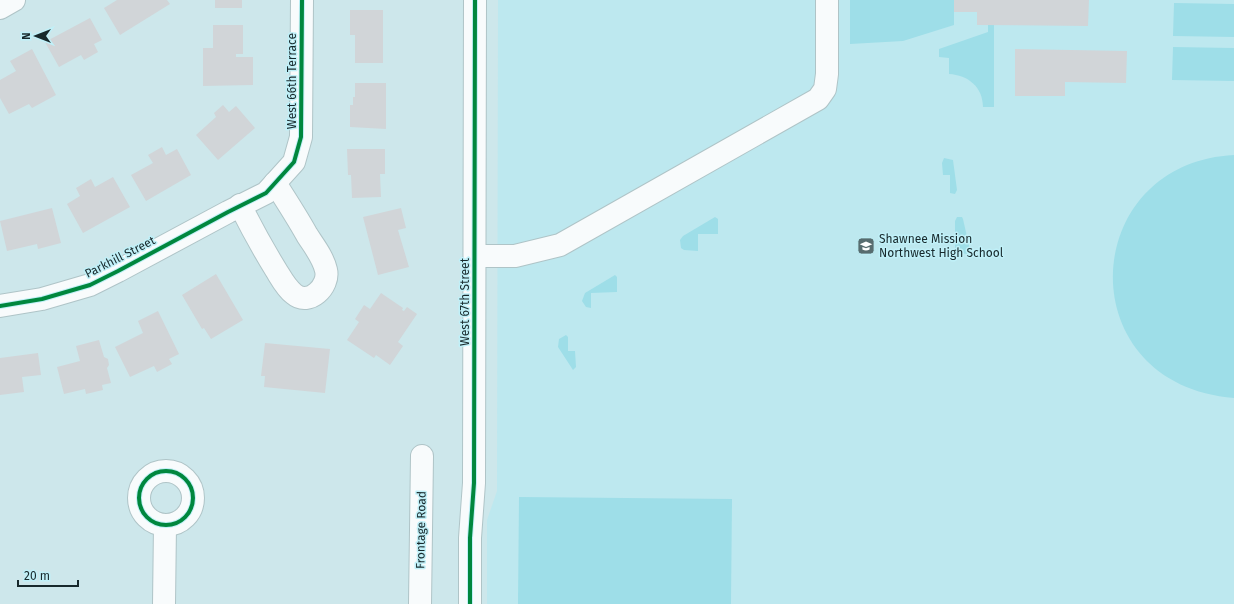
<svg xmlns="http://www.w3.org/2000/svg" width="1234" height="604" font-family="'Fira Sans',sans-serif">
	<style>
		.built { fill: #bde8ef }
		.green { fill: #9edee8 }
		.building { fill: #d1d5d8 }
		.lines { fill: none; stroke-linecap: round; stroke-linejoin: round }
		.minor-casing { stroke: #afc4c7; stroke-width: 24 }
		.minor { stroke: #f8fbfc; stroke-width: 22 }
		.cycleway-casing { stroke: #c0f0f8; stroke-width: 6 }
		.cycleway { stroke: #00873e; stroke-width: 4 }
		.labels { text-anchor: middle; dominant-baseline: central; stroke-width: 3; stroke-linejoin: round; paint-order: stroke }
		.street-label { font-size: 12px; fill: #17292c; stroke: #c0f0f8 }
		.poi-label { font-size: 12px; fill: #17292c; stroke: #c0f0f8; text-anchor: start }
	</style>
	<rect width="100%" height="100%" fill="#cde7eb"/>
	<!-- built -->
	<polygon class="built" points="498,0 1234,0 1234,604 487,604 487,520 497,491"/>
	<!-- green -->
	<g class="green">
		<polygon points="850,0 954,0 954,25 903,41 850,44"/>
		<polygon points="1174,3 1234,4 1234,37 1173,36"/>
		<path d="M 988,25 L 994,25 L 994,107 L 983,107 C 983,87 968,75 949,74 L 949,58 L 939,57 L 939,49 L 988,32 Z"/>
		<polygon points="1173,47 1234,48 1234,81 1172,80"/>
		<path d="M 1234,155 L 1234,398 C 1068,385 1077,163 1234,155 Z"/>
		<polygon points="944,158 953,160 957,190 955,194 950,193 950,175 943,175 942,163"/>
		<polygon points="715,217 718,219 718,234 698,234 698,251 684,250 681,248 680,240 683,236"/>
		<polygon points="957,217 962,217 963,219 970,250 967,254 955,252 955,221"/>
		<polygon points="615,275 617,277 617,292 591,293 591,308 586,307 582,301 585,293"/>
		<polygon points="566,335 568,337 568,351 575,351 576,367 573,370 558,347 559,339"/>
		<polygon points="519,497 732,499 731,604 518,604"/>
	</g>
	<!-- building -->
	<g class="building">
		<polygon points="117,0 167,0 170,4 120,35 104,8"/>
		<rect x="215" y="0" width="27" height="8"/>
		<polygon points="954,0 1089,0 1088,26 977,25 977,12 954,12"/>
		<polygon points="350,10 383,10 383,63 355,63 355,35 350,35"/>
		<polygon points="90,18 102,40 94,44 98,52 84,60 81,55 59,67 45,42"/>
		<polygon points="213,25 243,25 243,54 236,54 236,57 253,57 253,85 203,86 203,48 213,48"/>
		<polygon points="32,49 56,95 32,108 29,104 9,114 0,98 0,80 16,71 10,61"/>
		<polygon points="1015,49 1127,51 1126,83 1065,82 1065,96 1015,96"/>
		<polygon points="355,83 386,83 386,129 350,127 350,105 353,105 353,97 355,97"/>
		<polygon points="223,105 229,112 236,106 255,128 218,160 196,135 216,117 214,113"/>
		<polygon points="162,147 166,155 177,149 191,175 146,201 131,175 153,163 148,155"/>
		<polygon points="347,149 385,149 385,174 380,174 381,197 352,198 351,175 348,175"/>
		<polygon points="113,177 130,207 83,233 67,204 80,196 76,188 91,179 95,187"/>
		<polygon points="52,208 61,243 38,249 37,244 7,251 0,221"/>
		<polygon points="401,208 406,228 398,230 409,267 378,275 363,217"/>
		<polygon points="216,274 243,320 211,339 204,328 202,329 182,295"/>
		<polygon points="381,293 403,308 402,310 404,311 407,307 417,314 398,342 403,346 390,365 376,355 374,358 347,340 359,322 355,319 364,305 370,309"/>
		<polygon points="158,311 179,354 169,359 172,364 157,372 154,366 130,377 115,347 143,333 138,321"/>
		<polygon points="99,340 104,357 108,359 109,365 107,368 111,383 102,385 103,390 86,394 85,389 64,394 57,367 80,361 76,346"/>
		<polygon points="265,343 330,349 325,393 264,387 265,376 261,376"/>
		<polygon points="38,353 41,375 22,377 24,392 0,395 0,358"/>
	</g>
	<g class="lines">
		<!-- minor casing -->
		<g class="minor-casing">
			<g id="minor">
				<polyline points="0,8 14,0"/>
				<path d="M 240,205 C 251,227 263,249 276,270 C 281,278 286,288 294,294 C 309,307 330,286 326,270 C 323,257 314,246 307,235 C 297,217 286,200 275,183"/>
				<polyline points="475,256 515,256 560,245 818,99 825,89 827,74 827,0"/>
				<polyline points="0,306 42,299 90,285 118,271 228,212 266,193 294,162 301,137 302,0"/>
				<circle cx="166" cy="498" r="27"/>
				<polyline points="164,604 165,525"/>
				<polyline points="420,604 422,456"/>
				<polyline points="470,604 470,538 474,483 475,0"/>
			</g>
		</g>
		<!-- minor -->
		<use href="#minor" class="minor"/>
		<!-- cycleway casing -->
		<g class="cycleway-casing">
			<g id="cycleway">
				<polyline points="0,306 42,299 90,285 118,271 228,212 266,193 294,162 301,137 302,0"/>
				<circle cx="166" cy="498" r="27"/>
				<polyline points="470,604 470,538 474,483 475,0"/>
			</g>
		</g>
		<!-- cycleway -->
		<use href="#cycleway" class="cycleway"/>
	</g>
	<!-- icons -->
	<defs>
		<g id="school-square" transform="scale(0.9)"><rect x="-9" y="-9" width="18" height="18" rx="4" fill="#576c6f" stroke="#c0f0f8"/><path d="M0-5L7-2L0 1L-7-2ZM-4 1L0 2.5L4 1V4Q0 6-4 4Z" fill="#fff"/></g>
	</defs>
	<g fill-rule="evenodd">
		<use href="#school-square" x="866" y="246"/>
	</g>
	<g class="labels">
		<!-- street labels -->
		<g class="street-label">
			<text transform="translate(292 81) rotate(-90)">West 66th Terrace</text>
			<text transform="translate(120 257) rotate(-27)">Parkhill Street</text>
			<text transform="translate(465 302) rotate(-90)">West 67th Street</text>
			<text transform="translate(421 530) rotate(-89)">Frontage Road</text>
		</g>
		<!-- poi labels -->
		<g class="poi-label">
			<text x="879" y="239">Shawnee Mission<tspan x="879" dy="14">Northwest High School</tspan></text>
		</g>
	</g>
	<!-- north arrow -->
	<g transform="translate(36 36) rotate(270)" stroke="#c0f0f8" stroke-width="3" paint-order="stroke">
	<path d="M0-3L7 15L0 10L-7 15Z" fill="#17292c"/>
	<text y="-6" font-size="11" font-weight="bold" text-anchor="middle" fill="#17292c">N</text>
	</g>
	<!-- scale -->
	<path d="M18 580v6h60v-6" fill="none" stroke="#17292c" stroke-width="2"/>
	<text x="24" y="580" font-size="12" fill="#17292c" stroke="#c0f0f8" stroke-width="3" paint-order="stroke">20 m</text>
</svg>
